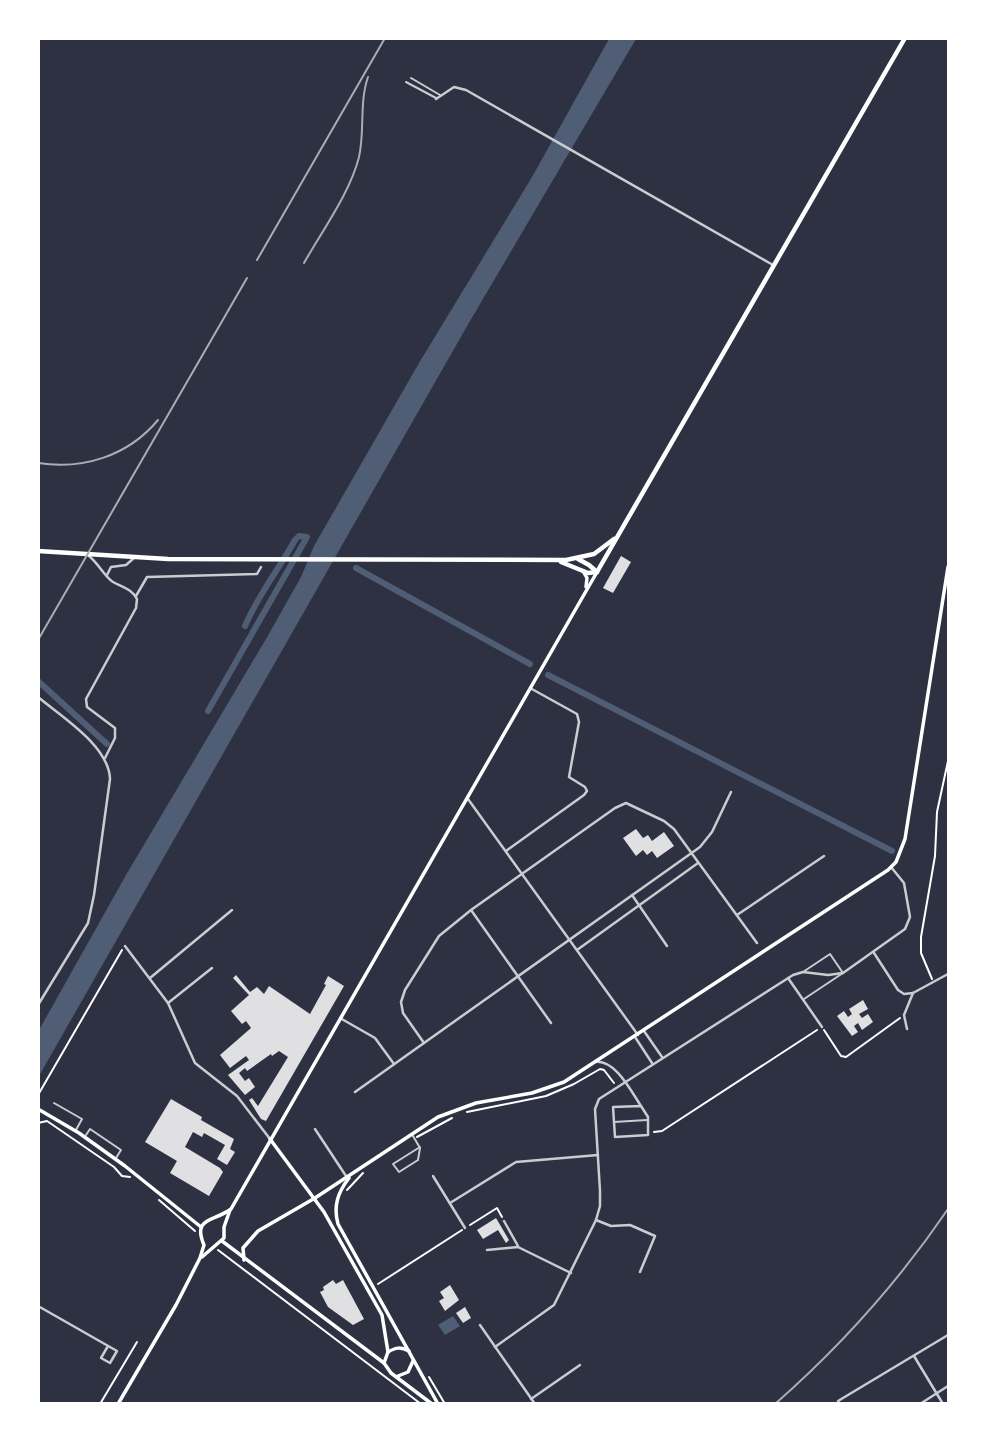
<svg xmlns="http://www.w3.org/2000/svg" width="987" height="1442" font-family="'Fira Sans Condensed',sans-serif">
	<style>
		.water { fill: #4f5d75 }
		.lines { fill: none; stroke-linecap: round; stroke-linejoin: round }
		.canal { stroke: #4f5d75; stroke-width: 6 }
		.building { fill: #e0e0e3 }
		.path { stroke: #fff; stroke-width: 2 }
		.service { stroke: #caccd0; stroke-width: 2 }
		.minor { stroke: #caccd0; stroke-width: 2.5 }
		.secondary { stroke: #fff; stroke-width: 3.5 }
		.primary { stroke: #fff; stroke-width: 4.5 }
		.rail { stroke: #abadb3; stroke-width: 2 }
	</style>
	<rect width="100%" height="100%" fill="#2d3142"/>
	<!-- water -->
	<g class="water">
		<polygon points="609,39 636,39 470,321 39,1076 39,1030 126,875 266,639 301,577 314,546 419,363 532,177"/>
		<polygon points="453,1316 460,1326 445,1335 438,1325"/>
	</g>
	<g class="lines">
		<!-- canal -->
		<g class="canal">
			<polyline points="356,568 530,664"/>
			<polyline points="548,675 892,851"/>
			<polyline points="38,681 107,744"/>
			<path d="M 208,711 L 307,537 L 299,536 L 295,540 C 279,569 258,595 245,626"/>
		</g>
	</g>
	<!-- building -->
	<g class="building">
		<polygon points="621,556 631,562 613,593 603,588"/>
		<polygon points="636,829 643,838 648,835 652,841 664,832 674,846 657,858 652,851 647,855 643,850 636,856 623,838"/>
		<polygon points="236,975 250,992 257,987 264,994 269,986 310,1014 326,985 324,984 328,976 344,986 266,1121 261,1119 249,1100 252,1098 258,1106 288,1057 279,1051 272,1056 271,1054 247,1071 245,1068 239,1073 245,1081 249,1078 255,1087 245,1095 228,1075 249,1060 246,1056 230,1068 220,1055 251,1028 246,1021 242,1024 231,1011 249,995 233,978"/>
		<polygon points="863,1000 868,1009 859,1014 862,1018 868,1014 873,1022 862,1030 858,1023 854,1026 858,1032 852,1036 837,1016 844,1011 848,1017 852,1014 849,1009"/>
		<polygon points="171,1099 202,1117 201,1120 234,1139 230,1149 235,1152 227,1165 217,1159 225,1145 204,1133 202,1137 193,1132 185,1147 220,1168 223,1172 209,1196 170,1173 177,1161 145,1142"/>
		<polygon points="496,1218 509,1240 506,1243 498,1230 483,1239 477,1230"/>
		<polygon points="333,1280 336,1284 343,1280 364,1319 353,1325 328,1307 320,1292 324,1290 323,1287"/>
		<polygon points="450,1285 459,1300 445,1311 439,1301 444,1298 440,1292"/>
		<polygon points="465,1307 471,1318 463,1323 456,1313"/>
	</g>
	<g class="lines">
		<!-- path -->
		<g class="path">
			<polyline points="932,979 921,953 921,937 935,856 937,812 948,761"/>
			<polyline points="824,1030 841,1056 846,1057 900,1018"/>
			<polyline points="38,1095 122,950"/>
			<polyline points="467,1112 546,1096 574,1084 600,1069 604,1070 614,1083"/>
			<polyline points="38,1123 47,1121 114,1167 122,1176 130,1177"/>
			<polyline points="654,1132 662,1131 817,1030"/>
			<polyline points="417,1137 452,1118"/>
			<polyline points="347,1190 363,1173"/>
			<polyline points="159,1200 195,1231"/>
			<polyline points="470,1225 497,1208 502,1217"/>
			<polyline points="218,1250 421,1404"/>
			<polyline points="378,1284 462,1230"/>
			<polyline points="429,1377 445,1404"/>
			<polyline points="100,1404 137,1342"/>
		</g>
		<!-- service -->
		<g class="service">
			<polyline points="411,78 440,95"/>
			<polyline points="406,82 436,98"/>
			<polyline points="803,972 830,954 843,973 804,999"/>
			<polyline points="54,1103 82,1119 76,1130"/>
			<polyline points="614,1122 647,1120"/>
			<polyline points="86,1135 90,1129 121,1150 116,1158"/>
			<polyline points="413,1136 420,1148 418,1160 399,1172 393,1164 420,1147"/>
		</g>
		<!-- minor -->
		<g class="minor">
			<polyline points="436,99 454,87 466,90 773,265"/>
			<path d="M 89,556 C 98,563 105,577 113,582 C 122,587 132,589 137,599 L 136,608 L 86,699 L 87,707 L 115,728 L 115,738 L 105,758"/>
			<polyline points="107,575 111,567 126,565 134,558"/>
			<polyline points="136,596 147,577 257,574 261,567"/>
			<path d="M 38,697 C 62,717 109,746 110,779 L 94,895 L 88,923 L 38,1005"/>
			<polyline points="468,799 638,1035"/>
			<polyline points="506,851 584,795 587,791 585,787 569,777 579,722 577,714 530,688"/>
			<polyline points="632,895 667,946"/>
			<polyline points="471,910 551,1023"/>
			<polyline points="737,915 824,856"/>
			<polyline points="125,946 168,1003 195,1063 237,1096 270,1139"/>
			<polyline points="577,950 698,863"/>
			<polyline points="874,953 898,990 904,994 913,993 948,974"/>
			<polyline points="150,978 232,910"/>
			<polyline points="788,978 822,1027"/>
			<polyline points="168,1003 212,968"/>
			<polyline points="340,1018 375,1038 394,1064"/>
			<polyline points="907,1029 904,1015 913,993"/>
			<polyline points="644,1031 662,1057"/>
			<polyline points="635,1037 652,1063"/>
			<polyline points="424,1043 403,1013 401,1002 405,990 439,936 471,910 615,808 626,803 664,821 674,829 757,943"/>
			<path d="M 595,1062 C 615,1059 631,1091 641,1106"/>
			<polyline points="355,1092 700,847 712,832 731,792"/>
			<polygon points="641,1106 648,1117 648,1135 615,1137 613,1107"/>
			<polyline points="315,1129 346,1176"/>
			<polyline points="433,1176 465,1228"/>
			<polyline points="450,1203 516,1162 598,1155"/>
			<polyline points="596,1220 611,1226 630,1225 655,1236 640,1272"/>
			<polyline points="504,1221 518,1246"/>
			<polyline points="487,1250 518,1247 571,1273"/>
			<polyline points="38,1306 117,1351 110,1363 101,1358 108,1346"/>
			<polyline points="480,1325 535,1404"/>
			<polyline points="495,1347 554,1305 596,1220 600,1206 600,1191 595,1109 599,1099 793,975 803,972 828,975 843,973 905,929 910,917 904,883 891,867"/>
			<polyline points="914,1356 943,1404"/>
			<polyline points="531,1399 580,1365"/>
			<polyline points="839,1404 838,1401 948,1335"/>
			<polyline points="920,1404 948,1386"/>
		</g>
		<!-- secondary -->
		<g class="secondary">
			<polyline points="583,571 587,578 586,587"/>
			<polyline points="38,1109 79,1133 125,1166 201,1227"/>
			<polyline points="270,1139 324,1212 382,1315 388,1352 384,1363"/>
			<path d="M 349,1178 C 338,1192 333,1206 338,1224 L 438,1404"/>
			<polyline points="222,1241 384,1363 391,1373 432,1404"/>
			<polyline points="202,1257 224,1238 224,1227 230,1210"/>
			<polyline points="244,1260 243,1248 258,1231 315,1198 438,1117 476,1103 532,1093 564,1082 888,870 896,862 905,839 948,567"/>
			<path d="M 388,1352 C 396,1347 401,1347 409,1351"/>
			<polyline points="398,1376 408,1372 413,1361"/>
			<path d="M 118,1404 L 176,1305 L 200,1258 L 204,1245 C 192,1217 214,1222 231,1209 L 597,572"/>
		</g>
		<!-- primary -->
		<g class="primary">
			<polyline points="38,551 168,559 566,560 594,554 614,539"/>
			<polyline points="578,559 589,565 597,572"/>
			<polyline points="561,562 588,573 597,572"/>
			<polyline points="597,572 905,38"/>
		</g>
		<!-- rail -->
		<g class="rail">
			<polyline points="257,260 385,38"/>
			<path d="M 304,263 C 322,231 350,193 359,157 C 365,131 359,103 368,77"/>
			<path d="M 38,463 C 83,470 128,456 158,420"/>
			<polyline points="38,640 247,278"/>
			<path d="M 775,1404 C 841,1346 899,1281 948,1209"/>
		</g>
	</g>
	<!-- border -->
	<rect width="987" height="1442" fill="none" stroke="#ffffff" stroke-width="80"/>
</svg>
